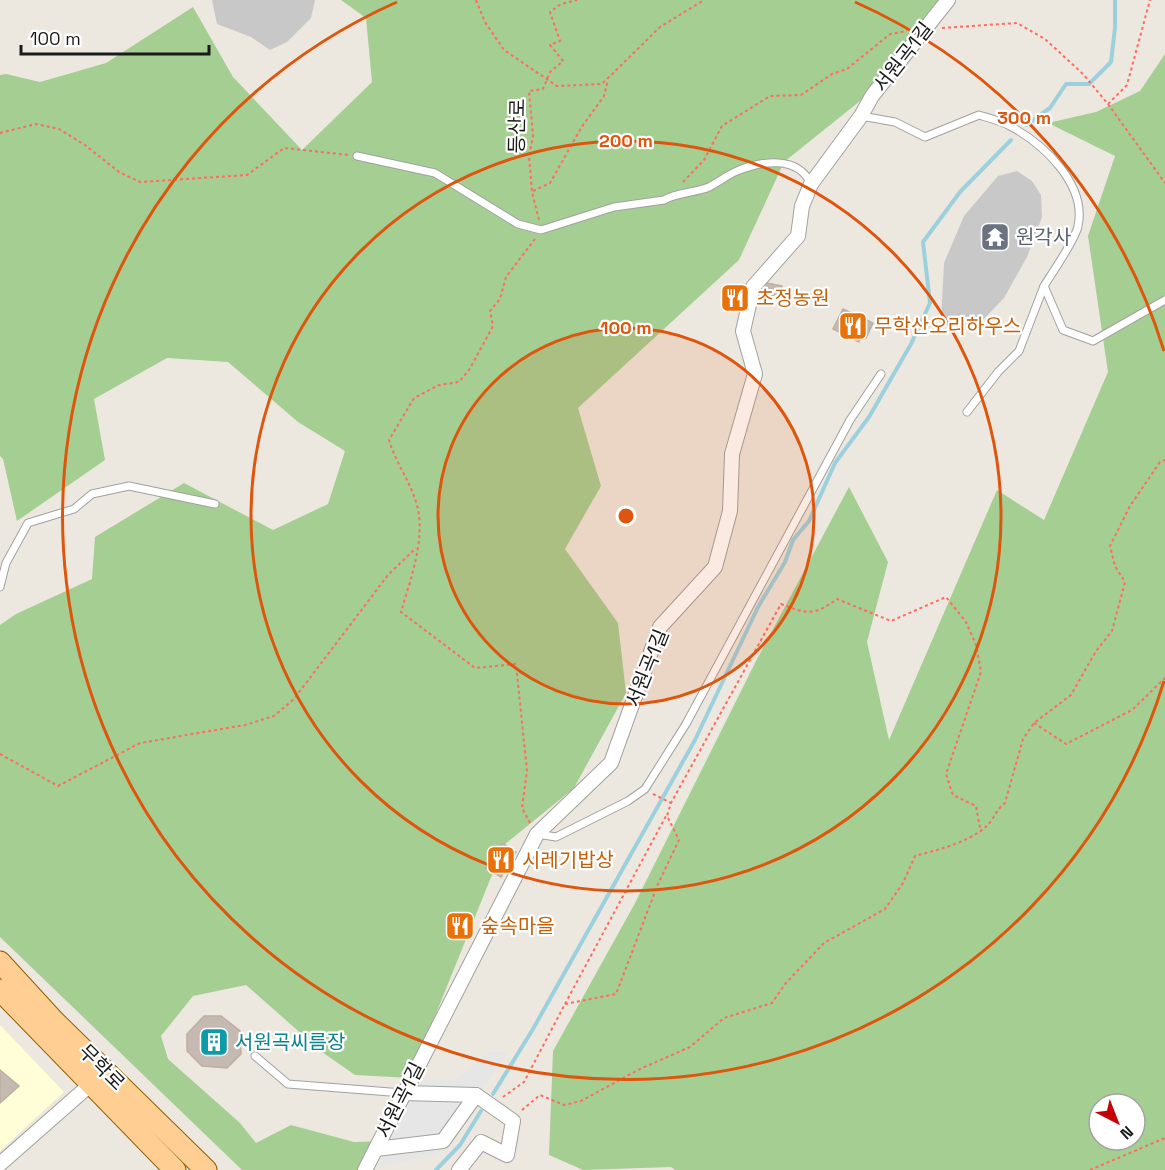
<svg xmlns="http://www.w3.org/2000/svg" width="1165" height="1170" font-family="'Space Grotesk','Noto Sans KR',sans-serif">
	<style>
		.education { fill: #fffed6 }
		.religious { fill: #c8c8c8 }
		.forest { fill: #a5ce92; fill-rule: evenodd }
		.parking { fill: #e6e6e6 }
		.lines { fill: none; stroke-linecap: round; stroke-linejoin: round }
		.stream { stroke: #9dd0dd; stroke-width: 4 }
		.building { fill: #c4bab2; stroke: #bfaea1; stroke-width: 1.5 }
		.service-casing { stroke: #a1a1a1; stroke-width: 9 }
		.minor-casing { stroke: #a1a1a1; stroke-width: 16 }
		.primary-casing { stroke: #915e00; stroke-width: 23 }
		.path { stroke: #ff6b5e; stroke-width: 2; stroke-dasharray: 3 3; stroke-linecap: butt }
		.service { stroke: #fff; stroke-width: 7 }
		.minor { stroke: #fff; stroke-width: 14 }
		.primary { stroke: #ffce92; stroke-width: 21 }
		.ring { fill: none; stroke: #de560d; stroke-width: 3 }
		.labels { text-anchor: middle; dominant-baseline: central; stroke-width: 4.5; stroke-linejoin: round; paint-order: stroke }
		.street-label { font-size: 20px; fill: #1a1a1a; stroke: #fff }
		.worship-label { font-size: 20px; fill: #5b616d; stroke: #fff; text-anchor: start }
		.food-label { font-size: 20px; fill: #c56008; stroke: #fff; text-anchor: start }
		.culture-label { font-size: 20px; fill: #0d838f; stroke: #fff; text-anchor: start }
		.centre { fill: #de560d; stroke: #fff; stroke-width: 3 }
		.ring-label { font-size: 18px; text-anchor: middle; font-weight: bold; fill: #de560d; stroke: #fff; stroke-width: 4.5; stroke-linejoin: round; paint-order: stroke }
	</style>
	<rect width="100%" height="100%" fill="#ede8df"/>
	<!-- education -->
	<polygon class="education" points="0,1025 64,1092 0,1151"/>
	<!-- religious -->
	<g class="religious">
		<polygon points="212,0 315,0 311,18 287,42 270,50 251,37 217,24"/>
		<polygon points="1017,171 1032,181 1041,195 1042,217 1027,257 1004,298 984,319 958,330 941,322 944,263 964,216 998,176"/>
	</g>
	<!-- forest -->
	<g class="forest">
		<polygon points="341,0 944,0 860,101 784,162 739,260 578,408 601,486 565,549 618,623 626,693 574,788 504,845 410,1078 355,1075 322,1052 246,985 193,996 161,1036 168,1059 240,1123 256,1143 291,1125 354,1142 385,1141 374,1170 242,1170 0,937 0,625 16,614 92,579 95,537 184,483 273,530 328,504 345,451 298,422 228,362 167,358 94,399 105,460 17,521 3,459 0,456 0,75 6,74 40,82 106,63 193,7 233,77 302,150 372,82 366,18"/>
		<path d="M 1165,54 L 1165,1170 L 675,1170 L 671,1167 L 583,1170 L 549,1155 L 553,1051 L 634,905 L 757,659 L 849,487 L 888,562 L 867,642 L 889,740 L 997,490 L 1044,520 L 1108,372 L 1088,236 L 1115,156 L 1048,123 L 1096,112 L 1140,91 ZM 1099,1104 L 1135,1104 L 1135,1140 L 1099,1140 Z"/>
	</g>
	<!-- parking -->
	<polygon class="parking" points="489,1052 508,1052 437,1156 378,1167 413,1081 457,1079"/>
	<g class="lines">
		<!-- stream -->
		<g class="stream">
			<polyline points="1026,125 1050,108 1066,84 1089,84 1111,62 1115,28 1115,0"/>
			<polyline points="493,1094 533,1029 695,740 758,607 785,562 793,540 809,521 835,463 869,417 911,344 930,303 923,242 960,192 1011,140"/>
			<polyline points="436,1170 460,1145 481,1111"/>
		</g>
	</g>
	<!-- building -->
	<g class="building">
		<polygon points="762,282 782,286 780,297 760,293"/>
		<polygon points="732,285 744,289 737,311 725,307"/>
		<polygon points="843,309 873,323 866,338 861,337 859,342 833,329"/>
		<polygon points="502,843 516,852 501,877 486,868"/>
		<polygon points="204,1016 221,1016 240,1031 241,1054 227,1068 202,1066 187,1051 187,1034"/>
		<polygon points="0,1070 19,1086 0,1103"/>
	</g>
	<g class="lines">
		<!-- service casing -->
		<g class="service-casing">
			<g id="service">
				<path d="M 861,116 L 895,122 L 925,137 L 979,115 C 989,118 1001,121 1010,126 C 1044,144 1087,185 1078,226 C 1076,239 1052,273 1044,286 L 1063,330 L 1093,341 L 1165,300"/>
				<path d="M 357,156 L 435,173 L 518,224 L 541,230 L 614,207 L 664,200 C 677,192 695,193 709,187 C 719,182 727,175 737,171 C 761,161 798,155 811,184"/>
				<polyline points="967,412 998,372 1019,351 1044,286"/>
				<polyline points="0,587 6,563 28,523 74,509 92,494 129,486 215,504"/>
				<polyline points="537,834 556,837 628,801 645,789 686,724 850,420 881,374"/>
				<polyline points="255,1056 288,1084 403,1093"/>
			</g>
		</g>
		<!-- minor casing -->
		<g class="minor-casing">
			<g id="minor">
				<polyline points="403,1093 476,1095 513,1121 507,1155 481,1142 459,1170"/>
				<polyline points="376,1149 443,1141 476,1095"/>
				<polyline points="0,1164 91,1084"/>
				<polyline points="365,1170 537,834 611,763 660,627 715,567 730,511 732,454 755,374 743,331 753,287 798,236 802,206 811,184 861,116 872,96 948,0"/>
			</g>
		</g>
		<!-- primary casing -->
		<g class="primary-casing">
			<g id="primary">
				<polyline points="0,962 54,1021 206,1170"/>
				<polyline points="0,990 175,1170"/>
			</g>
		</g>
		<!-- path -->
		<g class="path">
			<polyline points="476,0 485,22 504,50 548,80 557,86 602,84 660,27 704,0"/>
			<polyline points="942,28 1017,23 1045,39 1083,74 1108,104 1165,183"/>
			<polyline points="1108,104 1127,85 1150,0"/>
			<polyline points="0,133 36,124 59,129 85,145 119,172 140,182 247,175 284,148 349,155"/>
			<polyline points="683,182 704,160 722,126 770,96 801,95 832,74 847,69 890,34 907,31"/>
			<polyline points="533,191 550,183 581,128 604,96 608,80"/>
			<polyline points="539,220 532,192 529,156 533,136 529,91 543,89 550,72 563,61 550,45 560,41 550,12 561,4 577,0"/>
			<polyline points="1034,723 1066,744 1132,710 1165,678"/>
			<polyline points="0,754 58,786 140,743 245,725 274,716 294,699 388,575 416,548"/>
			<polyline points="653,794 671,803"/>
			<path d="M 530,823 L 522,808 L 527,771 L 516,664 L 475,668 L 401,612 C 411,577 428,534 415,499 C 408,478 395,461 389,440 L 414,398 L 439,385 L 459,382 L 469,370 L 493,326 L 490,311 L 500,299 L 506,277 L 535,239"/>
			<polyline points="565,1004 666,816"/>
			<path d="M 503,1097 L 524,1082 L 565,1004 L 616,994 L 658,884 L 679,840 L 667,816 L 671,803 L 781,604 C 807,614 814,616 837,599 L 891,621 L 946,597 L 966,622 L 976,645 L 981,672 L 946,774 L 953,795 L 976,806 L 980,828"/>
			<path d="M 522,1110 L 540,1095 L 564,1105 L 581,1101 L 640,1069 L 690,1047 L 724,1018 L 772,1003 L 785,984 L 824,943 L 885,909 L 903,883 L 915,856 C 940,849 968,843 988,825 C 994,818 997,809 1005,803 L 1023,739 L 1034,723 L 1071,695 L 1096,651 L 1112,631 L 1125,582 L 1115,566 L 1110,546 L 1130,506 L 1160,462 L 1165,460"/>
			<polyline points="1090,1170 1165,1138"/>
		</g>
		<!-- service -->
		<use href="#service" class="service"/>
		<!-- minor -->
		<use href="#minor" class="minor"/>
		<!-- primary -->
		<use href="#primary" class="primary"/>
	</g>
	<!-- distance rings -->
	<circle cx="626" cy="516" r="188" fill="#de560d" fill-opacity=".12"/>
	<g class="ring">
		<circle cx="626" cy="516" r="188"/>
		<circle cx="626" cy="516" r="375"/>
		<path d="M1164 681A563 563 0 1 1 397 2M855 2A563 563 0 0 1 1164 351"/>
	</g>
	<!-- icons -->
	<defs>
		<g id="temple-square" transform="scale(1.5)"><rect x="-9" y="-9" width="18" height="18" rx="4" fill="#6b7280" stroke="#fff"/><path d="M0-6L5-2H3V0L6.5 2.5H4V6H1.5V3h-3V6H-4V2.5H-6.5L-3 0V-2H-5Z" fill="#fff"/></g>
		<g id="restaurant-square" transform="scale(1.5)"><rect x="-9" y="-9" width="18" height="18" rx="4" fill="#e8710a" stroke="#fff"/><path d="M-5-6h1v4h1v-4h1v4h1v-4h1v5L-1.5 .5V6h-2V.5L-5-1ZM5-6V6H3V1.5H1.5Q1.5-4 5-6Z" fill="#fff"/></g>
		<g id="building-square" transform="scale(1.5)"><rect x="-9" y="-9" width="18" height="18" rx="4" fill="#0f9aa8" stroke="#fff"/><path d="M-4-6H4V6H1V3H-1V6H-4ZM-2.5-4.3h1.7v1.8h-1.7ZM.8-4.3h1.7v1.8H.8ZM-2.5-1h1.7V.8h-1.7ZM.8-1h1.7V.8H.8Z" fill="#fff"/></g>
	</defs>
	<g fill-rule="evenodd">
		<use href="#temple-square" x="995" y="237"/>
		<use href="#restaurant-square" x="735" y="298"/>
		<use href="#restaurant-square" x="853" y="326"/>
		<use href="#restaurant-square" x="501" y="860"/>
		<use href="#restaurant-square" x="460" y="926"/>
		<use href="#building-square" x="214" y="1042"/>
	</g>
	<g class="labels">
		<!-- street labels -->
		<g class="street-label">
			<text transform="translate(903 57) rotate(-52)">서원곡1길</text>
			<text transform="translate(517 126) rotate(-89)">등산로</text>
			<text transform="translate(647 668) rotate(-68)">서원곡1길</text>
			<text transform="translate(102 1067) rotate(45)">무학로</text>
			<text transform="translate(400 1100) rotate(-63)">서원곡1길</text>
		</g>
		<!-- worship labels -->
		<g class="worship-label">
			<text x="1016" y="237">원각사</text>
		</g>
		<!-- food labels -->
		<g class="food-label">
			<text x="756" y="298">초정농원</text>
			<text x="874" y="326">무학산오리하우스</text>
			<text x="522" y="860">시레기밥상</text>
			<text x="481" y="926">숲속마을</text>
		</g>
		<!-- culture labels -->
		<g class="culture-label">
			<text x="235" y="1042">서원곡씨름장</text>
		</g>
	</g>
	<circle cx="626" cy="516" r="9" class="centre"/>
	<g class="ring-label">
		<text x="1024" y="124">300 m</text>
		<text x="626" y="147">200 m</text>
		<text x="626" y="334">100 m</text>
	</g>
	<!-- north arrow -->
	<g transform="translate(1117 1122) rotate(138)"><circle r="28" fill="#ffffff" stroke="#a3a3a3" stroke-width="1.5"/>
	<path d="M0-4.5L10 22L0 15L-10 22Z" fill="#c50004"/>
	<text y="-9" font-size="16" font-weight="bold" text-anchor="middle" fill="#1a1a1a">N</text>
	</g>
	<!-- scale -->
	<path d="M21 45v9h188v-9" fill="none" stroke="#1a1a1a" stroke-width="3"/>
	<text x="30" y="45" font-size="18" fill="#1a1a1a" stroke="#ffffff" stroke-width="4.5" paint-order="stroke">100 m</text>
</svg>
